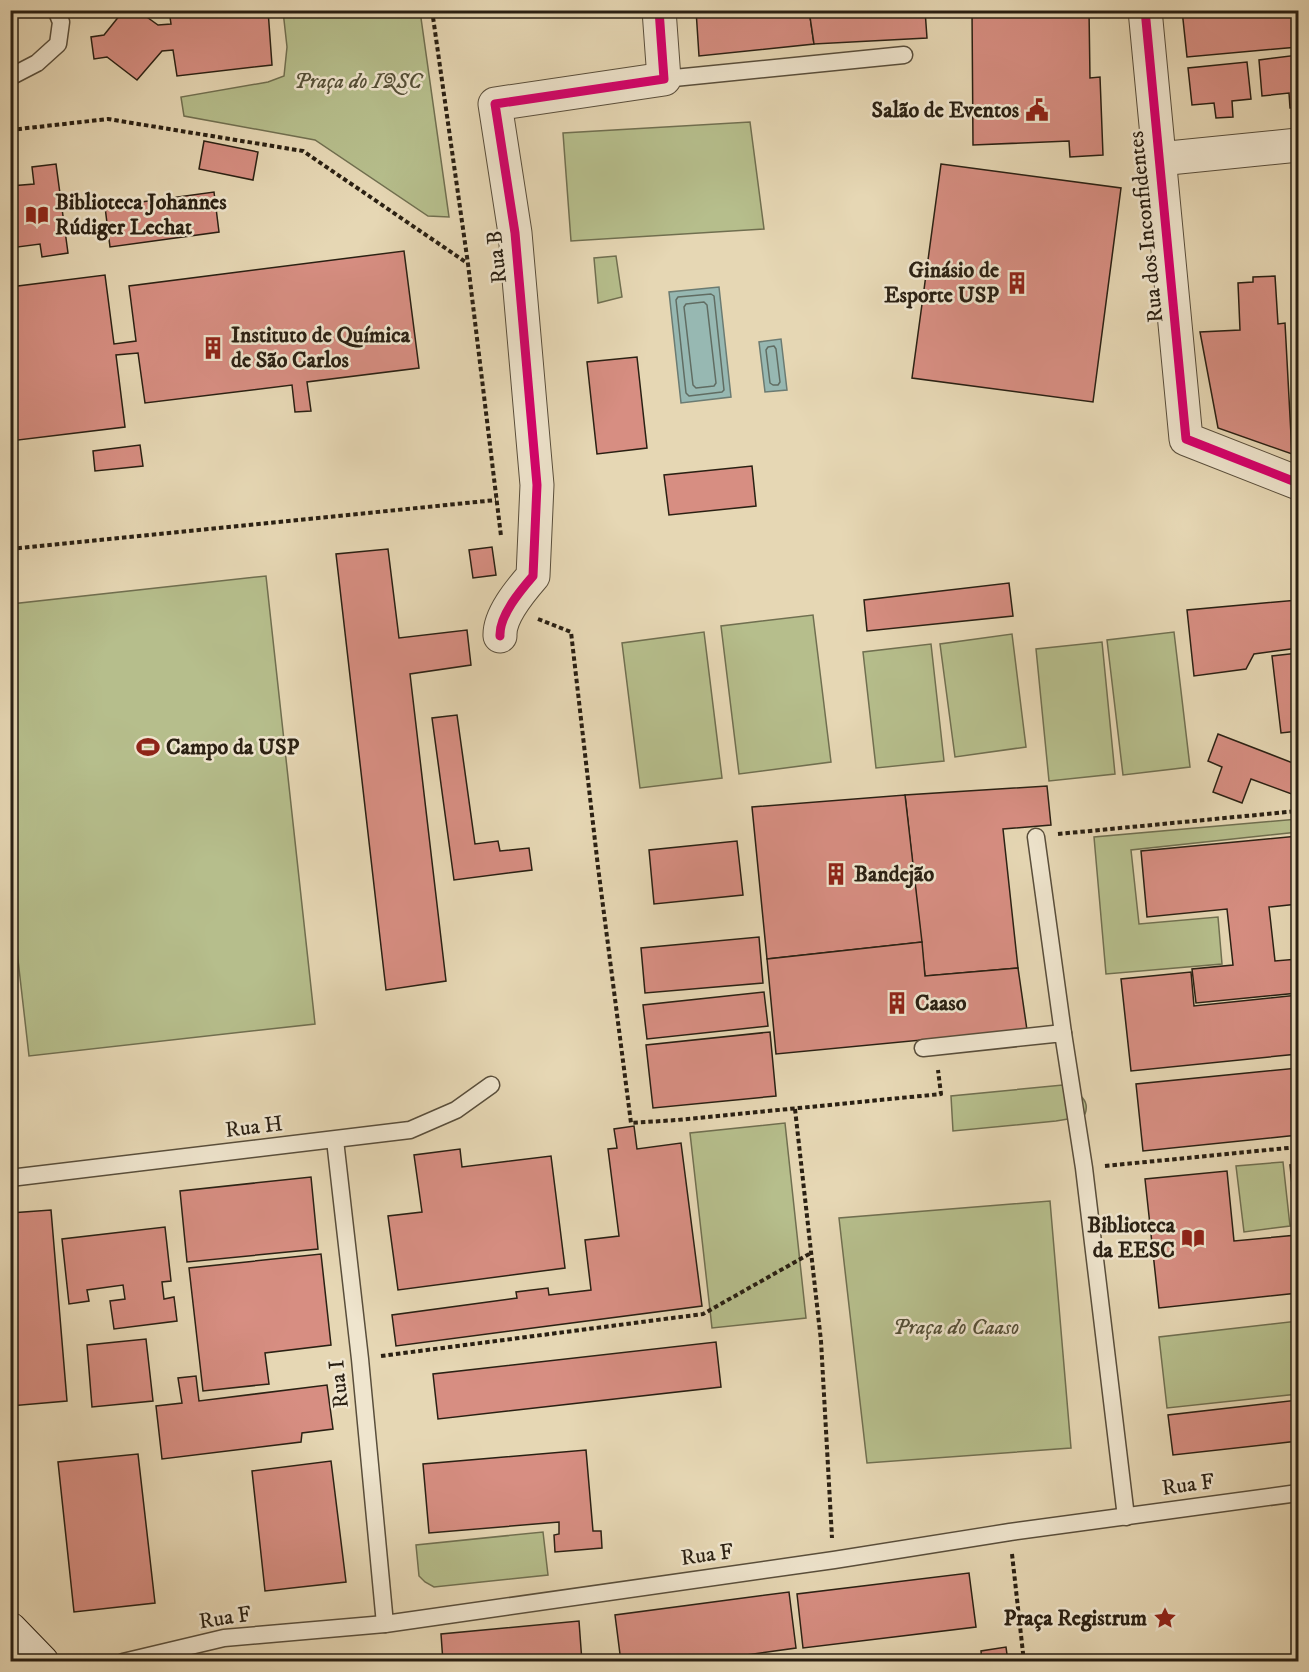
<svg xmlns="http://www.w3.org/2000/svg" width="1309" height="1672" font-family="'IM FELL DW Pica',serif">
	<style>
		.green { fill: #b6be8c; stroke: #706f50; stroke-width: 1.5 }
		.water { fill: #97b8b2; stroke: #6b7b72; stroke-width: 1.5 }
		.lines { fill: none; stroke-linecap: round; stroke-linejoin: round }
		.shore { stroke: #606c62; stroke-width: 1.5 }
		.building { fill: #d78e82; stroke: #2a2013; stroke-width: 1.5 }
		.service-casing { stroke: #594e3b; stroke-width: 19 }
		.minor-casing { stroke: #594e3b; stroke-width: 35 }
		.secondary-casing { stroke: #2a2013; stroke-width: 35 }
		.path { stroke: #2a2013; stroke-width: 4; stroke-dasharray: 4.5 3; stroke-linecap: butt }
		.service { stroke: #efe5ce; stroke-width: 16 }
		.minor { stroke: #efe5ce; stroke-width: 33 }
		.secondary { stroke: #efe5ce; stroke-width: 33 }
		.cycleway-casing { stroke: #efe5ce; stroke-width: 13 }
		.cycleway { stroke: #d6006c; stroke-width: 9 }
		.labels { text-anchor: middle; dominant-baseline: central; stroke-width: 5; stroke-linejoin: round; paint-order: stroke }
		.park-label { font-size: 22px; font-style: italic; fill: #544f37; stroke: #efe5ce }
		.poi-label { font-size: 22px; font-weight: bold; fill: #2a2013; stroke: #efe5ce; text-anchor: start }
		.street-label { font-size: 22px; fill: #2a2013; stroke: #efe5ce }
	</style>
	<rect width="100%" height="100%" fill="#e6d7b4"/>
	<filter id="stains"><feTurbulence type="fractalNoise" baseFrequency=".00333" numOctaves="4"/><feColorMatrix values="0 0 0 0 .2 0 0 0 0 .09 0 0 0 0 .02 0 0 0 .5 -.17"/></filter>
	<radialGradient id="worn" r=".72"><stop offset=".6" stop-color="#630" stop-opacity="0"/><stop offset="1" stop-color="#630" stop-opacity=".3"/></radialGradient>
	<!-- green -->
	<g class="green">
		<polygon points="283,11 420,11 449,217 428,216 315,140 184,116 181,97 268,82 284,76 287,47"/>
		<polygon points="750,122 764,229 571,241 563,133"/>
		<polygon points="616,256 622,297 598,303 594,258"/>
		<polygon points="266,576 315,1024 29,1056 10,890 11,604"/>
		<polygon points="813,615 831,762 739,774 721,626"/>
		<polygon points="704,632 722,778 640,788 622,643"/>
		<polygon points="1174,632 1190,767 1123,775 1107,640"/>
		<polygon points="1012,634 1026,747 955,757 940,644"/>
		<polygon points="1102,642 1115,774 1049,781 1036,649"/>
		<polygon points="931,644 944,761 876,768 863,652"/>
		<polygon points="1298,819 1298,832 1131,850 1139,924 1218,917 1222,964 1106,974 1094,837"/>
		<path d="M 1063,1085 C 1075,1092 1091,1098 1085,1114 L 1080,1117 L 1056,1121 L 953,1131 L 951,1096 Z"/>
		<polygon points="785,1123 806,1318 712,1328 690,1133"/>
		<polygon points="1283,1162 1290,1226 1244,1232 1236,1166"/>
		<polygon points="1050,1201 1071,1448 867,1463 839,1218"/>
		<polygon points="1298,1321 1298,1394 1167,1408 1159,1337"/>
		<polygon points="543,1532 548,1575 434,1587 425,1582 419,1576 416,1545"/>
	</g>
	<!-- water -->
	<g class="water">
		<polygon points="719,287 731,397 681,403 669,292"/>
		<polygon points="781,339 787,390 765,392 759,342"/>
	</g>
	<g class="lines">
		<!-- shore -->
		<g class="shore">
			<polygon points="711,294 714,296 724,390 722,392 689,396 686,393 676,300 678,297"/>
			<polygon points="704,302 707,305 716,383 714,386 696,388 693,385 684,307 686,304"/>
			<polygon points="774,346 776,349 780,382 778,385 773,385 770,383 766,350 768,347"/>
		</g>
	</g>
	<!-- building -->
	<g class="building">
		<polygon points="124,10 137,10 158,25 171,24 169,10 268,10 272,65 177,76 173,50 162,51 137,80 107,57 94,59 91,37 104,35"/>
		<polygon points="696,10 809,10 814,44 699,56"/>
		<polygon points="809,10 925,10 927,38 814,44"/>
		<polygon points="972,10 1089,10 1090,78 1100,77 1103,155 1070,157 1069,141 973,145"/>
		<polygon points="1182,10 1298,10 1298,47 1187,57"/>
		<polygon points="1298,55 1298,107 1290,108 1289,93 1262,96 1259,60"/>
		<polygon points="1247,62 1251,99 1232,101 1233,117 1216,118 1214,103 1192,105 1188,68"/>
		<polygon points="204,141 258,152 253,180 199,169"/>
		<polygon points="56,164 68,253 42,257 40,244 10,248 10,186 34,184 32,167"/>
		<polygon points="941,164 1121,188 1093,402 912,378"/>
		<polygon points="214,192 219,232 110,247 105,207"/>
		<polygon points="404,251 419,368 307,382 311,411 295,412 292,385 145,403 138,353 116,355 125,427 10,441 10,287 105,275 114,344 136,341 129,286"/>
		<polygon points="1275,276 1278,324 1285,323 1292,454 1218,428 1200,332 1240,330 1238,283 1253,282 1253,277"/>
		<polygon points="637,357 647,448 597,454 587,362"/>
		<polygon points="140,445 143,466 95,471 93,451"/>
		<polygon points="752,466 756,506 669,515 664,475"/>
		<polygon points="492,547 496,575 473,578 469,550"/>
		<polygon points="388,549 399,638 467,630 471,665 410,674 446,981 386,990 336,554"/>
		<polygon points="1009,583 1013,616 867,631 864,600"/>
		<polygon points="1298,600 1298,648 1254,654 1246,669 1194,676 1187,610"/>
		<polygon points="1298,653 1298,731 1281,733 1272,656"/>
		<polygon points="457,715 475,844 498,841 500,851 529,848 532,870 454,880 432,718"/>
		<polygon points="1218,734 1298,765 1297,796 1251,779 1242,803 1213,792 1222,767 1208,761"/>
		<polygon points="1047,786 1051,825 1003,829 1018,968 925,976 905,795"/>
		<polygon points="905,795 922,942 767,959 752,807"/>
		<polygon points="1298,836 1298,904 1269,907 1275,961 1298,959 1298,993 1196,1003 1192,969 1233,965 1227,909 1147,917 1141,851"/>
		<polygon points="737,841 743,895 654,904 649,850"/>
		<polygon points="759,937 763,983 645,993 641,948"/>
		<polygon points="922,942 925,976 1018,968 1027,1030 776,1054 767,959"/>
		<polygon points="1191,972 1194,1006 1298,995 1298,1054 1131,1071 1121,979"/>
		<polygon points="764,992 768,1026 647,1039 643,1005"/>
		<polygon points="770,1032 776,1096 653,1108 646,1045"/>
		<polygon points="1298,1068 1298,1135 1143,1151 1136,1084"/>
		<polygon points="634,1126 637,1149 681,1143 702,1306 396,1346 392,1315 517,1298 516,1292 548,1288 549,1295 591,1290 585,1240 619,1236 608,1149 617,1148 614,1129"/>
		<polygon points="460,1149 462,1167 551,1156 565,1268 398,1290 388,1216 422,1212 414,1155"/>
		<polygon points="1298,1164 1298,1293 1159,1308 1145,1179 1227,1171 1234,1241 1297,1235 1290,1165"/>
		<polygon points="311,1177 318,1249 187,1262 180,1191"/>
		<polygon points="51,1210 67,1401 10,1406 10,1213"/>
		<polygon points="165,1227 171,1281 162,1282 164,1299 174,1297 177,1321 114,1329 110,1301 125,1299 123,1285 87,1290 89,1301 69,1304 62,1239"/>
		<polygon points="321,1254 331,1345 265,1353 269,1384 203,1391 189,1268"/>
		<polygon points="146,1339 153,1401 92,1407 87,1345"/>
		<polygon points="716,1342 721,1387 438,1419 433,1374"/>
		<polygon points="196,1376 199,1401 327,1385 333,1429 302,1433 301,1442 162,1459 156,1406 182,1403 178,1378"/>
		<polygon points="1298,1400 1298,1441 1173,1455 1168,1415"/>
		<polygon points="586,1450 593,1531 601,1531 602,1548 555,1552 554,1535 559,1534 559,1522 429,1533 423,1464"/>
		<polygon points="138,1454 155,1603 74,1612 58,1462"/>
		<polygon points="331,1461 346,1582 265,1591 252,1471"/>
		<polygon points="969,1573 976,1627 803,1648 797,1594"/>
		<polygon points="789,1592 796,1648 697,1662 621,1662 615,1615"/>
		<polygon points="579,1621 582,1662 443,1662 441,1634"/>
		<polygon points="1006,1647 1008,1662 982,1662 981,1651"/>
		<polygon points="436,1655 436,1662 400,1662 400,1659"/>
		<polygon points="804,1656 810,1662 760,1662"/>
	</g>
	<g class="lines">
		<!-- service casing -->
		<g class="service-casing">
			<g id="service">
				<polyline points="10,77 37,63 58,44 61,22 56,10"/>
				<polyline points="664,79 904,55"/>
				<polyline points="1036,837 1063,1033"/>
				<polyline points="923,1048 1063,1033 1084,1168 1126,1517"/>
				<polyline points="335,1140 360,1359 385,1624"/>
				<polyline points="10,1178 410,1130 456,1110 491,1085"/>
				<polyline points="123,1662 224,1638 385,1624 834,1560 1010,1532 1298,1493"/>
			</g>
		</g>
		<!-- minor casing -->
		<g class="minor-casing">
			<g id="minor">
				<polyline points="1145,10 1186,439 1298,483"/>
				<polyline points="1159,159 1298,145"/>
				<path d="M 500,636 C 499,616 520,591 533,576 L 537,485 L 515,233 L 495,104 L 664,79 L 659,10"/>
			</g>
		</g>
		<!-- secondary casing -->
		<g class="secondary-casing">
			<polyline id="secondary" points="10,1629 42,1662"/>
		</g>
		<!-- path -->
		<g class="path">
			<polyline points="432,10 468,264 501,536"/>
			<polyline points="10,130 108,119 303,151 467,263"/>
			<polyline points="10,549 496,500"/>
			<polyline points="538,619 571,632 598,867 631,1123 677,1120 941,1094 938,1070"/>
			<polyline points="1058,834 1298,811"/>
			<polyline points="795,1109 821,1341 832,1538"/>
			<polyline points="1105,1166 1298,1147"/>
			<polyline points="381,1356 703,1314 811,1253"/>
			<polyline points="1012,1554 1024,1662"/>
		</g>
		<!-- service -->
		<use href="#service" class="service"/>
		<!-- minor -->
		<use href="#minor" class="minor"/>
		<!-- secondary -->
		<use href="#secondary" class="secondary"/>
		<!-- cycleway casing -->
		<g class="cycleway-casing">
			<g id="cycleway">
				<polyline points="1145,10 1186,439 1298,483"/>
				<path d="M 500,636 C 499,616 520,591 533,576 L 537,485 L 515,233 L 495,104 L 664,79 L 659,10"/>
			</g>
		</g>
		<!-- cycleway -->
		<use href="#cycleway" class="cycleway"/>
	</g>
	<!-- icons -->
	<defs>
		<g id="civic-bare" transform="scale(1.8)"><path d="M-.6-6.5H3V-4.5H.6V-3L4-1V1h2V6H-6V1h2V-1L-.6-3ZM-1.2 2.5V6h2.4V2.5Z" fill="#8f2418" stroke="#efe5ce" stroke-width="2.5" paint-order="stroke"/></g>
		<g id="library-bare" transform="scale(1.8)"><path d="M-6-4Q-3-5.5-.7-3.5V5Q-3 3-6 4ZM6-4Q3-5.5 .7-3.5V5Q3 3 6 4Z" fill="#8f2418" stroke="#efe5ce" stroke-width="2.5" paint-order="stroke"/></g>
		<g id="building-bare" transform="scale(1.8)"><path d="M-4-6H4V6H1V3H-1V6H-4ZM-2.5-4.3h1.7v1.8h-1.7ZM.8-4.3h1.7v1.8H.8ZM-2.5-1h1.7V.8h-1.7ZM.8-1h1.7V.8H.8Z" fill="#8f2418" stroke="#efe5ce" stroke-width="2.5" paint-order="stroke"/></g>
		<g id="stadium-bare" transform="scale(1.8)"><path d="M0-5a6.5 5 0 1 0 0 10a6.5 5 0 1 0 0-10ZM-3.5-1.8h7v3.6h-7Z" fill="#8f2418" stroke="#efe5ce" stroke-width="2.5" paint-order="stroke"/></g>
		<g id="sight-bare" transform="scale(1.8)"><path d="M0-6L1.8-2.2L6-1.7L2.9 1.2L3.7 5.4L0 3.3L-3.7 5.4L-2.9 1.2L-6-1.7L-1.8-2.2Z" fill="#8f2418" stroke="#efe5ce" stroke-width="2.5" paint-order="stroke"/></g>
	</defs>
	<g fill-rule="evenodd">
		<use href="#civic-bare" x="1037" y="110"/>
		<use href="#library-bare" x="37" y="215"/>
		<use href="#building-bare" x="1017" y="283"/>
		<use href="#building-bare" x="213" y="348"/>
		<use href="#stadium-bare" x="148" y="747"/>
		<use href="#building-bare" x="836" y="874"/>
		<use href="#building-bare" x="897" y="1003"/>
		<use href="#library-bare" x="1193" y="1238"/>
		<use href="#sight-bare" x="1165" y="1618"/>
	</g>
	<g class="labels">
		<!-- park labels -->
		<g class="park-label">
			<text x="358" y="81">Praça do IQSC</text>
			<text x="956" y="1327">Praça do Caaso</text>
		</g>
		<!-- poi labels -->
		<g class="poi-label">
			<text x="1019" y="110" text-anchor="end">Salão de Eventos</text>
			<text x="55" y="202">Biblioteca Johannes<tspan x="55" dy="25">Rúdiger Lechat</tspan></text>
			<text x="999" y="270" text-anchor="end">Ginásio de<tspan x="999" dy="25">Esporte USP</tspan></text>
			<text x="231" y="335">Instituto de Química<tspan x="231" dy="25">de São Carlos</tspan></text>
			<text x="166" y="747">Campo da USP</text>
			<text x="854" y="874">Bandejão</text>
			<text x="915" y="1003">Caaso</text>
			<text x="1175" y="1225" text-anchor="end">Biblioteca<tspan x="1175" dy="25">da EESC</tspan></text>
			<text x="1147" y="1618" text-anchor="end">Praça Registrum</text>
		</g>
		<!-- street labels -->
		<g class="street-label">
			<text transform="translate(1146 227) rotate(-96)">Rua dos Inconfidentes</text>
			<text transform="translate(497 257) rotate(-96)">Rua B</text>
			<text transform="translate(254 1127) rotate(-7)">Rua H</text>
			<text transform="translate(339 1384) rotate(-96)">Rua I</text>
			<text transform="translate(1188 1485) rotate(-8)">Rua F</text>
			<text transform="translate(707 1555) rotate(-8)">Rua F</text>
			<text transform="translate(225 1618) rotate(-9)">Rua F</text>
		</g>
	</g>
	<!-- margin -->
	<rect width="1309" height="1672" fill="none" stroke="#e6d7b4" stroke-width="36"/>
	<rect x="12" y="12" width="1285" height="1648" fill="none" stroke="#2a2013" stroke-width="3"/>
	<rect x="18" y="18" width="1273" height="1636" fill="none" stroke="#2a2013" stroke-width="1.5"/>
	<rect width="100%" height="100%" filter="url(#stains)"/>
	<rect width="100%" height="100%" fill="url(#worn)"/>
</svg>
